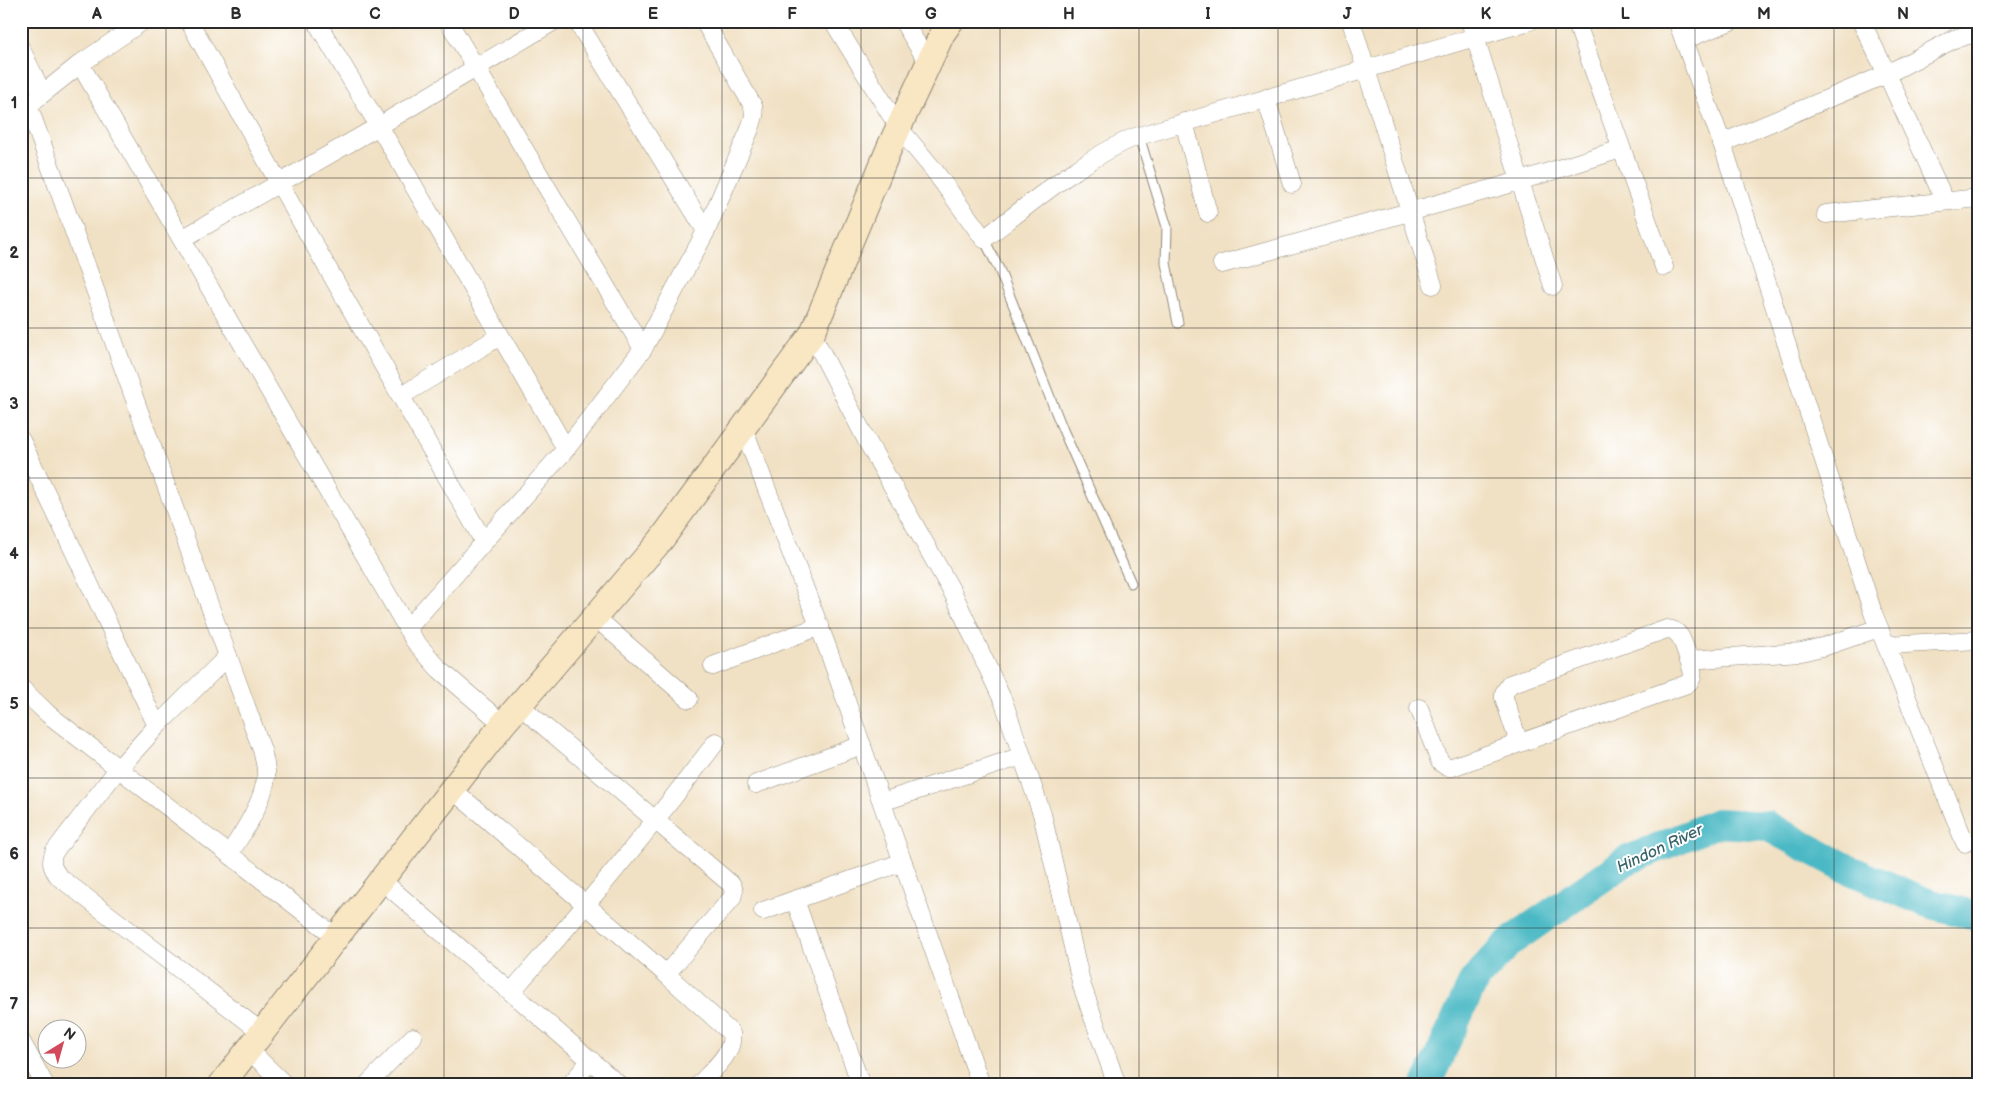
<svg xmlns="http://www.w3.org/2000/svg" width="2000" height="1106" font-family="'Balsamiq Sans',sans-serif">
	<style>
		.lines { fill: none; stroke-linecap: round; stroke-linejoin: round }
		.river { stroke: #4bb9c5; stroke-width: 30 }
		.lane-casing { stroke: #8e8678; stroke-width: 11 }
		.street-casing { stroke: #8e8678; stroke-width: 19 }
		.secondary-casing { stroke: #8e8678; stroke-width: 27 }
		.lane { stroke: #fff; stroke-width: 9 }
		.street { stroke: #fff; stroke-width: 18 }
		.secondary { stroke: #f9e7c3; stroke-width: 25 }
		.grid { fill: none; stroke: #2b2b2b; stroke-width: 1; stroke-opacity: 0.55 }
		.labels { text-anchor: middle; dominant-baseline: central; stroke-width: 4; stroke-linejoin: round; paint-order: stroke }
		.water-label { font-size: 16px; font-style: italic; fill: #386469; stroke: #fff }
		.neatline { fill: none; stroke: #2b2b2b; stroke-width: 2 }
		.grid-label { font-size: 16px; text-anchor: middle; font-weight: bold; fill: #2b2b2b }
	</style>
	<rect width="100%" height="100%" fill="#fff"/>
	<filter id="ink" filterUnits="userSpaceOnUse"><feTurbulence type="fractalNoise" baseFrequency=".02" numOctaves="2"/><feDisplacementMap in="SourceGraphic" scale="10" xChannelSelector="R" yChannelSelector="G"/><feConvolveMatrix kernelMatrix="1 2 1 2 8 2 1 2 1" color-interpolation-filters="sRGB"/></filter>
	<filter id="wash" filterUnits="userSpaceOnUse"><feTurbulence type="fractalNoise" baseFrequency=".0096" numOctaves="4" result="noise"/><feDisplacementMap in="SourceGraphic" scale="20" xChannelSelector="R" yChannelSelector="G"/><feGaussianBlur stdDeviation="1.12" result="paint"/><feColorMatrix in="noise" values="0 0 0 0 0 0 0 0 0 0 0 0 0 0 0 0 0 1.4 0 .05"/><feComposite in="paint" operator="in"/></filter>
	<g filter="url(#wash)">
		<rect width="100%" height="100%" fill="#f1e1c4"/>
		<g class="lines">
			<!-- river -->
			<polyline class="river" points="1426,1085 1474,980 1511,941 1626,861 1717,823 1767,826 1850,870 1925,902 1979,917"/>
		</g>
	</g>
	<g filter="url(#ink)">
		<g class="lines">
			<!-- lane casing -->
			<g class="lane-casing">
				<g id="lane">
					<polyline points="1139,136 1167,227 1166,263 1178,323"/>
					<polyline points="984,239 999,269 1063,430 1131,583"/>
				</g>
			</g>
			<!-- street casing -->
			<g class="street-casing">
				<g id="street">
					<polyline points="189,21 279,183 484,542"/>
					<polyline points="316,21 379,126 566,449"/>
					<polyline points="448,21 643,349"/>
					<polyline points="577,21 706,231"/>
					<path d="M 833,21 L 899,128 L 933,169 L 984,239 C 1031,203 1078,163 1132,138 L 1530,21"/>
					<polyline points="903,21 929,64"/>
					<polyline points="1351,21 1433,285"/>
					<polyline points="1470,21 1553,286"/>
					<polyline points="1576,21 1664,267"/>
					<polyline points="1677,21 1722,143 1873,613 1886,645 1979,640"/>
					<polyline points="1861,21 1887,74 1945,201"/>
					<polyline points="1684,40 1731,21"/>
					<polyline points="21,49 42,93"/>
					<polyline points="80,64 414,640 439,669 503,724"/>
					<polyline points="1266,98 1292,184"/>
					<path d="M 28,105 L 262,750 C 264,759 267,768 266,777 C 264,801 242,835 229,854"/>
					<polyline points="21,111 80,64 143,21"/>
					<polyline points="1184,122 1208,213"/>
					<polyline points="1722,143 1887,74 1954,39 1979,32"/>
					<polyline points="1826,214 1979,198"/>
					<polyline points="182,239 379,126 554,21"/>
					<polyline points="1222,264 1520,181 1621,149"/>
					<polyline points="812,334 867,441 954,595 1004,703 1042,814 1082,986 1117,1085"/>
					<polyline points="401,396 500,336"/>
					<polyline points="743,427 829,652 981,1085"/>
					<polyline points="21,440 157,726"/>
					<polyline points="595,617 689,699"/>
					<polyline points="407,629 566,449 643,349 706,231 750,129 754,116 753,106 704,21"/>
					<polyline points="1886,645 1965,843"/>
					<path d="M 228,656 L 157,726 L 118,769 L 54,852 C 50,863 52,868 59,877 L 263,1033"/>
					<polyline points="713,666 820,626"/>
					<polyline points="21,688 48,714 336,937"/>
					<polyline points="519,705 732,885 734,890 732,898 666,974"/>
					<path d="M 1419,708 L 1440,762 L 1447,767 L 1452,767 L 1687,684 C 1696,676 1692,670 1689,660 L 1801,652 L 1826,646 L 1879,628"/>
					<path d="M 1519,743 L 1504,698 L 1504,693 L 1510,684 L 1667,629 C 1682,629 1684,647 1689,660"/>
					<polyline points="756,784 862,745"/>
					<path d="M 452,789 L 666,974 L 731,1033 C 735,1053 711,1071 699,1085"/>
					<polyline points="882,802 1022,756"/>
					<polyline points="381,880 619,1085"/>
					<polyline points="795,900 861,1085"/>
					<polyline points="763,911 903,862"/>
					<path d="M 511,992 C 582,911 651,828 716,742"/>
					<polyline points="21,1041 45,1085"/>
					<polyline points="249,1050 285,1085"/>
					<polyline points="367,1085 413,1037"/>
					<polyline points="570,1085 591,1060"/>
				</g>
			</g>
			<!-- secondary casing -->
			<g class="secondary-casing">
				<polyline id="secondary" points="221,1085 503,724 661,540 812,334 890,146 942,34 951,21"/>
			</g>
			<!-- lane -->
			<use href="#lane" class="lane"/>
			<!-- street -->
			<use href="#street" class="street"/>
			<!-- secondary -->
			<use href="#secondary" class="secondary"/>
		</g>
	</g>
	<!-- grid -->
	<path class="grid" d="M 166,21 L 166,1085M 305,21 L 305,1085M 444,21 L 444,1085M 583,21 L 583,1085M 722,21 L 722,1085M 861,21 L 861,1085M 1000,21 L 1000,1085M 1139,21 L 1139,1085M 1278,21 L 1278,1085M 1417,21 L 1417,1085M 1556,21 L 1556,1085M 1695,21 L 1695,1085M 1834,21 L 1834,1085M 21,178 L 1979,178M 21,328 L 1979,328M 21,478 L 1979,478M 21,628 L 1979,628M 21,778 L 1979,778M 21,928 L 1979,928"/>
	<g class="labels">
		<!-- water labels -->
		<g class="water-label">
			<text transform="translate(1660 849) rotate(-25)">Hindon River</text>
		</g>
	</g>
	<!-- margin -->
	<rect width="2000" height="1106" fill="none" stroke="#fff" stroke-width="55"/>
	<!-- north arrow -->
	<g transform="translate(62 1044) rotate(37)"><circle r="24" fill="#ffffff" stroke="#aaaaaa"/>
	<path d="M0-4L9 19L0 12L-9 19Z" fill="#d1495b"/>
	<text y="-8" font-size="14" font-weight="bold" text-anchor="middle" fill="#2b2b2b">N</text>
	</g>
	<rect x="28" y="28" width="1944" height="1050" class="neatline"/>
	<g class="grid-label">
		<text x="97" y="19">A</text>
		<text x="236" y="19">B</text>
		<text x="375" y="19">C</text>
		<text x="514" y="19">D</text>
		<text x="653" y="19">E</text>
		<text x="792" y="19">F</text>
		<text x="931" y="19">G</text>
		<text x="1069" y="19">H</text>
		<text x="1208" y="19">I</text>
		<text x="1347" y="19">J</text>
		<text x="1486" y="19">K</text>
		<text x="1625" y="19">L</text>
		<text x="1764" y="19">M</text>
		<text x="1903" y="19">N</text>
		<text x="14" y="108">1</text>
		<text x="14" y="258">2</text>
		<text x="14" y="409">3</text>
		<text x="14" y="559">4</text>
		<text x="14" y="709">5</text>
		<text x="14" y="859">6</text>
		<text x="14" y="1009">7</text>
	</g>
</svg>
